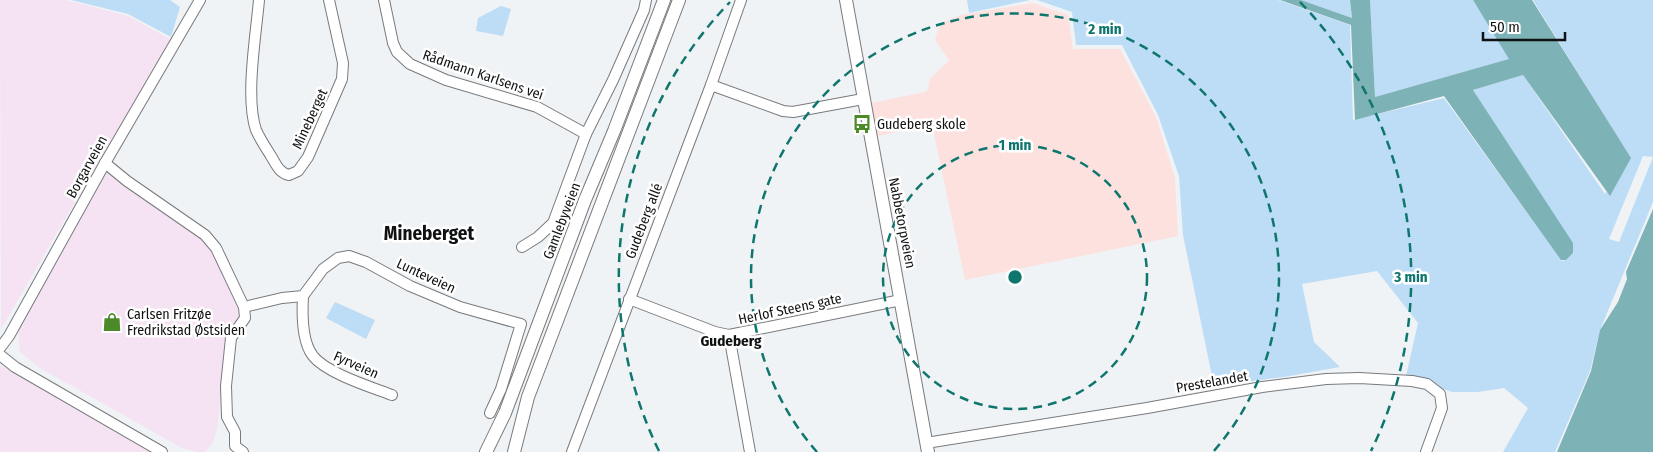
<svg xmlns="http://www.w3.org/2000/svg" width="1653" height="452" font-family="'Fira Sans Condensed',sans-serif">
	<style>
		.industrial { fill: #f5e2f2 }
		.education { fill: #fce1df }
		.green { fill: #bddcf6 }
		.water { fill: #7db2b7 }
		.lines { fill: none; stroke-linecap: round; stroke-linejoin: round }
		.minor-casing { stroke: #787a7d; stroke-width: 12 }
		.tertiary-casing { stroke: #787a7d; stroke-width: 14 }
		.minor { stroke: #fff; stroke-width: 10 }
		.tertiary { stroke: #fff; stroke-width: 12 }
		.ring { fill: none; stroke: #0f766e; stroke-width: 2.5; stroke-dasharray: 9 6 }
		.labels { text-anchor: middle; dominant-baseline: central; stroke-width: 5; stroke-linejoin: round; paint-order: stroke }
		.street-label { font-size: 14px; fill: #101112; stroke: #fff }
		.poi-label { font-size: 14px; fill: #101112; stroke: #fff; text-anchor: start }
		.neighbourhood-label { font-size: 15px; font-weight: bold; fill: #101112; stroke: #fff }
		.district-label { font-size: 19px; font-weight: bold; fill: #101112; stroke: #fff }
		.centre { fill: #0f766e; stroke: #fff; stroke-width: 2.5 }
		.ring-label { font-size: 15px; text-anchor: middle; font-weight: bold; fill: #0f766e; stroke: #fff; stroke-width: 5; stroke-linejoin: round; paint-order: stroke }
	</style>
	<rect width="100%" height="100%" fill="#f0f3f5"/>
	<!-- industrial -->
	<g class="industrial">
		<polygon points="0,0 66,0 128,16 170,39 1,329"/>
		<polygon points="108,171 207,243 218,259 238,306 239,317 229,331 217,429 212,444 205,452 197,452 182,448 40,368 20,352 18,330"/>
		<polygon points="0,365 65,403 155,452 0,452"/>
	</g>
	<!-- education -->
	<polygon class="education" points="1033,3 1068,15 1073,49 1120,49 1156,117 1175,178 1178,236 965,280 932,125 877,136 871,103 925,92 928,89 930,79 949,60 935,40 938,29 944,22 961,15"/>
	<!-- green -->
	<g class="green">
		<polygon points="71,0 170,0 180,7 171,37 128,14"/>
		<polygon points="967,0 1030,0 969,13"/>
		<polygon points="1037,0 1278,0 1350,25 1353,120 1444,98 1562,261 1566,260 1573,253 1573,244 1473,90 1523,75 1605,194 1628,154 1533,0 1653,0 1653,157 1643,156 1609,239 1619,242 1653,157 1653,202 1600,330 1590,371 1555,452 1503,452 1528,408 1504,388 1478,392 1452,392 1406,376 1418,323 1377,271 1302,284 1314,342 1340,367 1284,377 1214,386 1183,235 1179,176 1158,115 1122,45 1076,45 1072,12"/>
		<polygon points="1301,0 1350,0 1352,18"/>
		<polygon points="1370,0 1473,0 1510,59 1375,97"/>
		<polygon points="501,6 511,9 503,36 476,31 478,18"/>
		<polygon points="335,302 375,320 366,339 326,318"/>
	</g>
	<!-- water -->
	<g class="water">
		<polygon points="1280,0 1301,0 1352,18 1350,0 1370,0 1375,97 1509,59 1473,0 1532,0 1631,158 1610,196 1523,75 1473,90 1573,243 1573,253 1566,260 1561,260 1444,96 1355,120 1351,25"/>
		<polygon points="1653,209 1653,452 1557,452 1591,371 1600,330 1618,302 1627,279 1626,272"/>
	</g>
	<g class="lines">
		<!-- minor casing -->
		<g class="minor-casing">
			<g id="minor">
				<path d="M 259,0 C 256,35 245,98 256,130 C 260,139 266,148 271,156 C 276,164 279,173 289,175 L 298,171 L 308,157 L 342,79 L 343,63 L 329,0"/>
				<polyline points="384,0 393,43 397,52 410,64 446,80 537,107 586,134"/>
				<polyline points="711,85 783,111 793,112 863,99"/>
				<polyline points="105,163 127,181 205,235 216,248 244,307 245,318 231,338 226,386 227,417 235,432 235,446 243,452"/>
				<polyline points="522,247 538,237 553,223 586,134 613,80 644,10 646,0"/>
				<path d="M 303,296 C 302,313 302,342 313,356 C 326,373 371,387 392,395"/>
				<polyline points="629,299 715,332 729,335 901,300"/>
				<polyline points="244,307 282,298 303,296 323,269 338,258 349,256 366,262 410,286 460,307 521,324 501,389 490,413"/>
				<polyline points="729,335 750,452"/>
				<polyline points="0,348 9,336 105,163 200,0"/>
				<polyline points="0,355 15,367 162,452"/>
				<polyline points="926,443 1147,408 1262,387 1326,379 1359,378 1412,381 1427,384 1440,394 1442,408 1426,452"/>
				<polyline points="572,452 711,85 741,0"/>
			</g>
		</g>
		<!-- tertiary casing -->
		<g class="tertiary-casing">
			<g id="tertiary">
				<polyline points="846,0 928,452"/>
				<polyline points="486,452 505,413 585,200 614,131 664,0"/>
				<polyline points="514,452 528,397 679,0"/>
			</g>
		</g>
		<!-- minor -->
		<use href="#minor" class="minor"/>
		<!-- tertiary -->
		<use href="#tertiary" class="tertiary"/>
	</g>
	<!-- distance rings -->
	<g class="ring">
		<circle cx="1015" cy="277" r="132"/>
		<path d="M817 452A264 264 0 1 1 1213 452"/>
		<path d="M659 451A396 396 0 0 1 730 2M1300 2A396 396 0 0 1 1371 451"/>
	</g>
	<!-- icons -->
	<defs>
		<g id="bus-bare" transform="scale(1.5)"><path d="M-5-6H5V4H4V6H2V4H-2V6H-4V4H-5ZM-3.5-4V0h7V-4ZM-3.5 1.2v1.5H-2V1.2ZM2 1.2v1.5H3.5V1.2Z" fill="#4c8928" stroke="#fff" stroke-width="2.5" paint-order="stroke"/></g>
		<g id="shop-bare" transform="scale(1.5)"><path d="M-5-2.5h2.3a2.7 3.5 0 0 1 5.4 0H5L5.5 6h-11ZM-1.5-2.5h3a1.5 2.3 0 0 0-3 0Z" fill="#4c8928" stroke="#fff" stroke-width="2.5" paint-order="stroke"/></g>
	</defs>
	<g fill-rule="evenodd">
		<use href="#bus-bare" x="862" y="124"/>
		<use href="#shop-bare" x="112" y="322"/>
	</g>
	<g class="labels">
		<!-- street labels -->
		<g class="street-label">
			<text transform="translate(483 75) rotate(19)">Rådmann Karlsens vei</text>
			<text transform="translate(310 119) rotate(-65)">Mineberget</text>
			<text transform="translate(87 167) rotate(-61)">Borgarveien</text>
			<text transform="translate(562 221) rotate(-69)">Gamlebyveien</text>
			<text transform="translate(644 221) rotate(-69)">Gudeberg allé</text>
			<text transform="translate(902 223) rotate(79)">Nabbetorpveien</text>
			<text transform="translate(426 276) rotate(25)">Lunteveien</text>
			<text transform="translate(790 309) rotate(-12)">Herlof Steens gate</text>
			<text transform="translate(356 365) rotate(24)">Fyrveien</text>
			<text transform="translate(1212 382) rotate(-10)">Prestelandet</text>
		</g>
		<!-- poi labels -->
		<g class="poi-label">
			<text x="877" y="124">Gudeberg skole</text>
			<text x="127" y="314">Carlsen Fritzøe<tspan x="127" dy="16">Fredrikstad Østsiden</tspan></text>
		</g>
		<!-- neighbourhood labels -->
		<g class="neighbourhood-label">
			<text x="731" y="341">Gudeberg</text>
		</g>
		<!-- district labels -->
		<g class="district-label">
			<text x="429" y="233">Mineberget</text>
		</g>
	</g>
	<circle cx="1015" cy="277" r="8" class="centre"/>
	<g class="ring-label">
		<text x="1105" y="34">2 min</text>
		<text x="1015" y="150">1 min</text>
		<text x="1411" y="282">3 min</text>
	</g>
	<!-- scale -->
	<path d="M1483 32v8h82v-8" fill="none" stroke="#101112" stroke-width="2.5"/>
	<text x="1490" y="32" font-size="15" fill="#101112" stroke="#ffffff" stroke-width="4" paint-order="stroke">50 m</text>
</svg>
